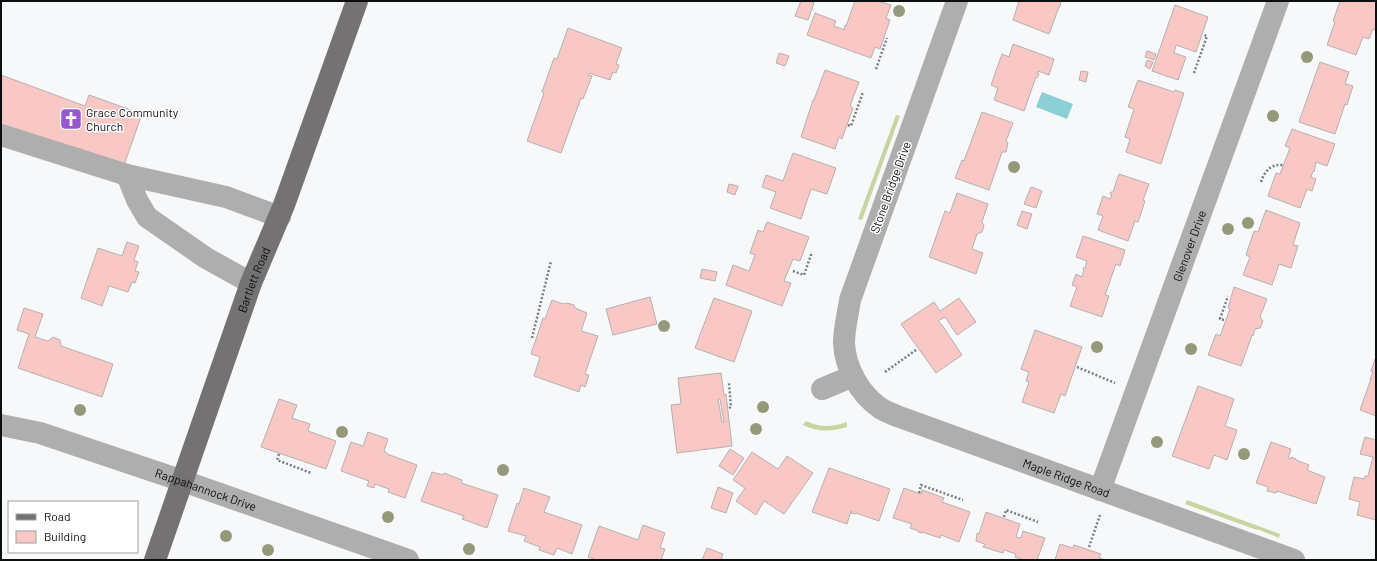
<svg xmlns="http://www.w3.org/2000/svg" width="1377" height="561" font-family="Barlow,sans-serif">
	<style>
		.green { fill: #c9d4a1 }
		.water { fill: #8ad0d5 }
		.building { fill: #f9c7c4; stroke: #b4b1b1; fill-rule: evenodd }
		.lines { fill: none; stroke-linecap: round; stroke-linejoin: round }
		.path { stroke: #7b7d7e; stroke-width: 2.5; stroke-dasharray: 2 2; stroke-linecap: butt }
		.minor { stroke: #afaeae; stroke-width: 22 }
		.major { stroke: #747272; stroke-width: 22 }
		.tree { fill: #94997a }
		.labels { text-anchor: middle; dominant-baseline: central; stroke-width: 3; stroke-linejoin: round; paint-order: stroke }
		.poi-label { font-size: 12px; fill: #0d0e0e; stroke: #fff; text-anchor: start }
		.street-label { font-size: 12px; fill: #0d0e0e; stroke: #fff }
	</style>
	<rect width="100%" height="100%" fill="#f6f8fa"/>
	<!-- green -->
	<g class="green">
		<polygon points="896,115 900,116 862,220 858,219"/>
		<path d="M 806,421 C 821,428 831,427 847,422 L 847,427 C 831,432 818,432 803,425 Z"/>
		<polygon points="1187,500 1280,534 1279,538 1257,529 1257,530 1185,504"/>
	</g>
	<!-- water -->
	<polygon class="water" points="1042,92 1073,104 1067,119 1036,107"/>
	<!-- building -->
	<g class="building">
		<polygon points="801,1 810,1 814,3 808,20 795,16"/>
		<polygon points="855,1 878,1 891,5 886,18 890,20 880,49 875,47 871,58 807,35 815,13 836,21 834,26 845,30 844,29 845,25 846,26"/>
		<polygon points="1019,1 1061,1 1060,7 1059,7 1049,34 1013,20"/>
		<polygon points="1340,1 1376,1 1376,30 1373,29 1369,39 1363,37 1356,55 1327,45 1335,22 1333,21"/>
		<polygon points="1175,5 1208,17 1196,52 1176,45 1174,53 1186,57 1178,80 1152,71"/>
		<polygon points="568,28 622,48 616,64 619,65 616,73 613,72 610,80 589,73 588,75 592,76 583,99 581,98 561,153 527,141 544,93 542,92 554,58 557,59"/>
		<polygon points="1013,44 1054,59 1049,75 1038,71 1037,73 1039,74 1037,78 1036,77 1024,111 994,100 998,88 991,85 1002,54 1009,57"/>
		<polygon points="1147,51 1156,54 1154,60 1145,57"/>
		<polygon points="779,53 789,56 785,66 776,63"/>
		<polygon points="1147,60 1153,62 1150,69 1145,66"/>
		<polygon points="1320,62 1349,72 1345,84 1353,86 1347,105 1345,104 1335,134 1299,122"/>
		<polygon points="825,70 859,82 850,106 853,108 842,139 839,137 835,149 801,137 813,100 814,100"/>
		<polygon points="1081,71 1088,72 1086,82 1079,80"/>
		<polygon points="1,75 85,106 89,95 142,114 123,168 1,124"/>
		<polygon points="1138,80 1174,92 1175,90 1184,93 1161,164 1126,152 1130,139 1125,137 1134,109 1128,107"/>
		<polygon points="982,112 1013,123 1006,141 1008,143 1006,152 1002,152 989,190 955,178 962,160 964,161"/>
		<polygon points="1292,129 1335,144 1327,166 1316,162 1314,172 1313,171 1311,177 1316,179 1312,191 1307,189 1300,208 1268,196 1276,173 1280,174 1290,148 1285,146"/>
		<polygon points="793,153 836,168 827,194 811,189 801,219 770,208 776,192 762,187 766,175 783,181"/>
		<polygon points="1119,174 1149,184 1143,200 1145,201 1138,222 1135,221 1128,241 1098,230 1103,216 1097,214 1103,196 1110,199 1112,195 1110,194 1111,192 1113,192"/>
		<polygon points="729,184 738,186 735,195 727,192"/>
		<polygon points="1031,187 1042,191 1036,208 1024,204"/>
		<polygon points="957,193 988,204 982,222 984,226 982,232 977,234 972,249 983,253 976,274 929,257 945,211 950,213"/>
		<polygon points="1266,210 1300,223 1293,245 1298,246 1291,268 1279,264 1272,285 1243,275 1250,257 1246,255 1254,231 1258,232"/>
		<polygon points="1022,211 1032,214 1027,229 1017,225"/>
		<polygon points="767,222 809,237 800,261 793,259 784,281 791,283 782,306 726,285 733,265 749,271 755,255 750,253 758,230 763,232"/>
		<polygon points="1083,236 1125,250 1120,266 1116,264 1105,295 1109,296 1102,317 1070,306 1077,287 1072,285 1076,274 1082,277 1084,270 1083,269 1083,268 1085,268 1087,261 1076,257"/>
		<polygon points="127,242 139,246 134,260 138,262 135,271 139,272 135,283 132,282 128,292 109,286 102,306 81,298 98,248 122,256"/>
		<polygon points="702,269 717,272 715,281 700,278"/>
		<polygon points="1234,287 1267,299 1260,317 1263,321 1260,328 1255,329 1253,336 1252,335 1241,366 1208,355 1216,334 1220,336 1230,309 1228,308"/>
		<polygon points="650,297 657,324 613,335 606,309"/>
		<polygon points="714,298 752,311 734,362 695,348"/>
		<polygon points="959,298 976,322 957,335 945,317 938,321 942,325 962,355 936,373 901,324 934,302 940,311"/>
		<polygon points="552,300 563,304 567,303 574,305 575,308 587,313 581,331 598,336 585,374 589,375 585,387 581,385 579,392 534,376 540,357 531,354 543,318 545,319"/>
		<polygon points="24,308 43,314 35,337 48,341 53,337 60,340 61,346 113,364 102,397 18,368 29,334 17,330"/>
		<polygon points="1035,330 1082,347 1065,396 1061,394 1054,413 1022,402 1029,382 1026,381 1029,372 1021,369"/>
		<polygon points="1375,359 1376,359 1376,416 1360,410 1371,379 1370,379 1373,372 1371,371"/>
		<path d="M 721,373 L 724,395 L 726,394 L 732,446 L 677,453 L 671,405 L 681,404 L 678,378 ZM 718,399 L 720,399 L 724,422 L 722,422 Z"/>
		<polygon points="1198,386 1234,399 1225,426 1237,430 1227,460 1214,455 1209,469 1172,456"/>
		<polygon points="279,399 297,405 292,418 310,424 308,431 336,441 326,469 261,447"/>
		<polygon points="368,432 388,439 384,451 387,453 387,454 417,465 405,498 388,492 389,489 375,484 374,488 367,486 369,481 341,471 351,442 363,446"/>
		<polygon points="1365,437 1376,440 1376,520 1357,515 1360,502 1349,499 1354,477 1364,479 1365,476 1368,476 1373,457 1360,454"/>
		<polygon points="1271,442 1291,449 1288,458 1291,459 1291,457 1296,459 1296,460 1309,465 1307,470 1325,477 1316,504 1277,491 1276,493 1267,491 1268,487 1256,483"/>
		<polygon points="730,449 744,458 733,475 719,466"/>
		<polygon points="752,452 778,469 787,456 813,473 784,514 764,501 756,515 736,501 745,488 733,480"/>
		<polygon points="829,468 890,489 879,521 856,513 855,514 851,513 851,511 847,524 812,512"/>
		<polygon points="432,472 443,475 444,473 462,480 461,483 498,495 487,528 462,519 464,516 421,501"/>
		<polygon points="718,487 733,493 726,513 711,508"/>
		<polygon points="524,488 550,497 544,512 582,525 572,554 557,548 554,555 539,550 540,547 524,541 526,536 508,531 517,503 519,504"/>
		<polygon points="904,488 921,494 922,490 944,498 942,502 970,512 959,542 941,535 940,538 922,532 922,533 918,532 919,531 910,528 912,524 893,518"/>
		<polygon points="986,512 1020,524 1016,537 1021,538 1023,531 1045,538 1037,560 1024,560 1015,557 1016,554 1004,550 1003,553 983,547 985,544 976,541 977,533 979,534"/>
		<polygon points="643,525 665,533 660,548 665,549 661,560 597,560 588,557 599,526 638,540"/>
		<polygon points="1060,544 1073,548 1074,545 1101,554 1099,558 1106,560 1055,560"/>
		<polygon points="707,548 723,554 721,560 702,560"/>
	</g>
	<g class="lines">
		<!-- path -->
		<g class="path">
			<polyline points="876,69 887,38"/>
			<polyline points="1194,73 1207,36 1204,35"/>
			<polyline points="848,125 851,126 863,92"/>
			<path d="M 1261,182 C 1265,171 1270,164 1283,165"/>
			<polyline points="793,271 804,275 812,252"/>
			<polyline points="1224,320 1220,319 1228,296"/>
			<polyline points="532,338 551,261"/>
			<polyline points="1077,367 1115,383"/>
			<polyline points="885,372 916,350"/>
			<polyline points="729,408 731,407 729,383"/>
			<polyline points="279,454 277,460 311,473"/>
			<polyline points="919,493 921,485 963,500"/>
			<polyline points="1004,517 1006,510 1038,522"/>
			<polyline points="1089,547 1100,515"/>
		</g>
		<!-- minor -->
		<g class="minor">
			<path id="s1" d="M 957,1 L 850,300 C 848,314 844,329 844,343 C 845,368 860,394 880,408 C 885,411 892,414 897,416 L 1294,560"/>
			<polyline points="1,135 127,175 226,197 280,217"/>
			<polyline points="127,175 137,200 147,217 206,258 251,283"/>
			<polyline points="822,389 853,376"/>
			<path id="s2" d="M 1,425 L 40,433 L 183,481 L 408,560"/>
			<path id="s3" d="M 1100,490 L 1278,1"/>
		</g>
		<!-- major -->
		<path class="major" id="s4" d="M 155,560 L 251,283 L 284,205 L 357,1"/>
	</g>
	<!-- trees -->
	<g class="tree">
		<circle cx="899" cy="11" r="6"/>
		<circle cx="1307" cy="57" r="6"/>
		<circle cx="1273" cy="116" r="6"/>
		<circle cx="1014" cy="167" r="6"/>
		<circle cx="1248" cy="223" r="6"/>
		<circle cx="1228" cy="229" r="6"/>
		<circle cx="664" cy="326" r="6"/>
		<circle cx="1097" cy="347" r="6"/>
		<circle cx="1191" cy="349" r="6"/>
		<circle cx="763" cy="407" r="6"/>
		<circle cx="80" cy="410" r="6"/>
		<circle cx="756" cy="429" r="6"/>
		<circle cx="342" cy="432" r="6"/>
		<circle cx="1157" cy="442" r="6"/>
		<circle cx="1244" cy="454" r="6"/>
		<circle cx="503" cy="470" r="6"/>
		<circle cx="388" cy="517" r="6"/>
		<circle cx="226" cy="536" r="6"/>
		<circle cx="469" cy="549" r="6"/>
		<circle cx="268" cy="550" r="6"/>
	</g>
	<!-- icons -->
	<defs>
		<g id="church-square" transform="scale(1.15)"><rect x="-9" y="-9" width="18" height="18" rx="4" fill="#9758ce" stroke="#fff"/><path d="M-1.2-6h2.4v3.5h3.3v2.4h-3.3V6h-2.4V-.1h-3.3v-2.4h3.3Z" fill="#fff"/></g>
	</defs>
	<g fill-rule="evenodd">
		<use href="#church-square" x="71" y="119"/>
	</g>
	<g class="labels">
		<!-- poi labels -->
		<g class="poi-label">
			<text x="86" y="112">Grace Community<tspan x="86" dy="14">Church</tspan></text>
		</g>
		<!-- street labels -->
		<g class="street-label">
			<text transform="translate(890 187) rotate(-70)">Stone Bridge Drive</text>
			<text stroke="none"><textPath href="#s3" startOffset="260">Glenover Drive</textPath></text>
			<text stroke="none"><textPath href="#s4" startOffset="297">Bartlett Road</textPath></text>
			<text stroke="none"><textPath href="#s1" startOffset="637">Maple Ridge Road</textPath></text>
			<text stroke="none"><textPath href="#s2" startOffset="215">Rappahannock Drive</textPath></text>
		</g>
	</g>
	<!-- border -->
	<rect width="1377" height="561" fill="none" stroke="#0d0e0e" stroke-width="4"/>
	<!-- legend -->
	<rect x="8" y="501" width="130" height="52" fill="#ffffff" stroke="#9e9f9f"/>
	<rect x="16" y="514" width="20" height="6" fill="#747272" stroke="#9e9f9f"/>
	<text x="44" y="521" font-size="12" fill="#0d0e0e">Road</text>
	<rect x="16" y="531" width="20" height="12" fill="#f9c7c4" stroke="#9e9f9f"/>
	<text x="44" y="541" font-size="12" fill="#0d0e0e">Building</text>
</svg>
